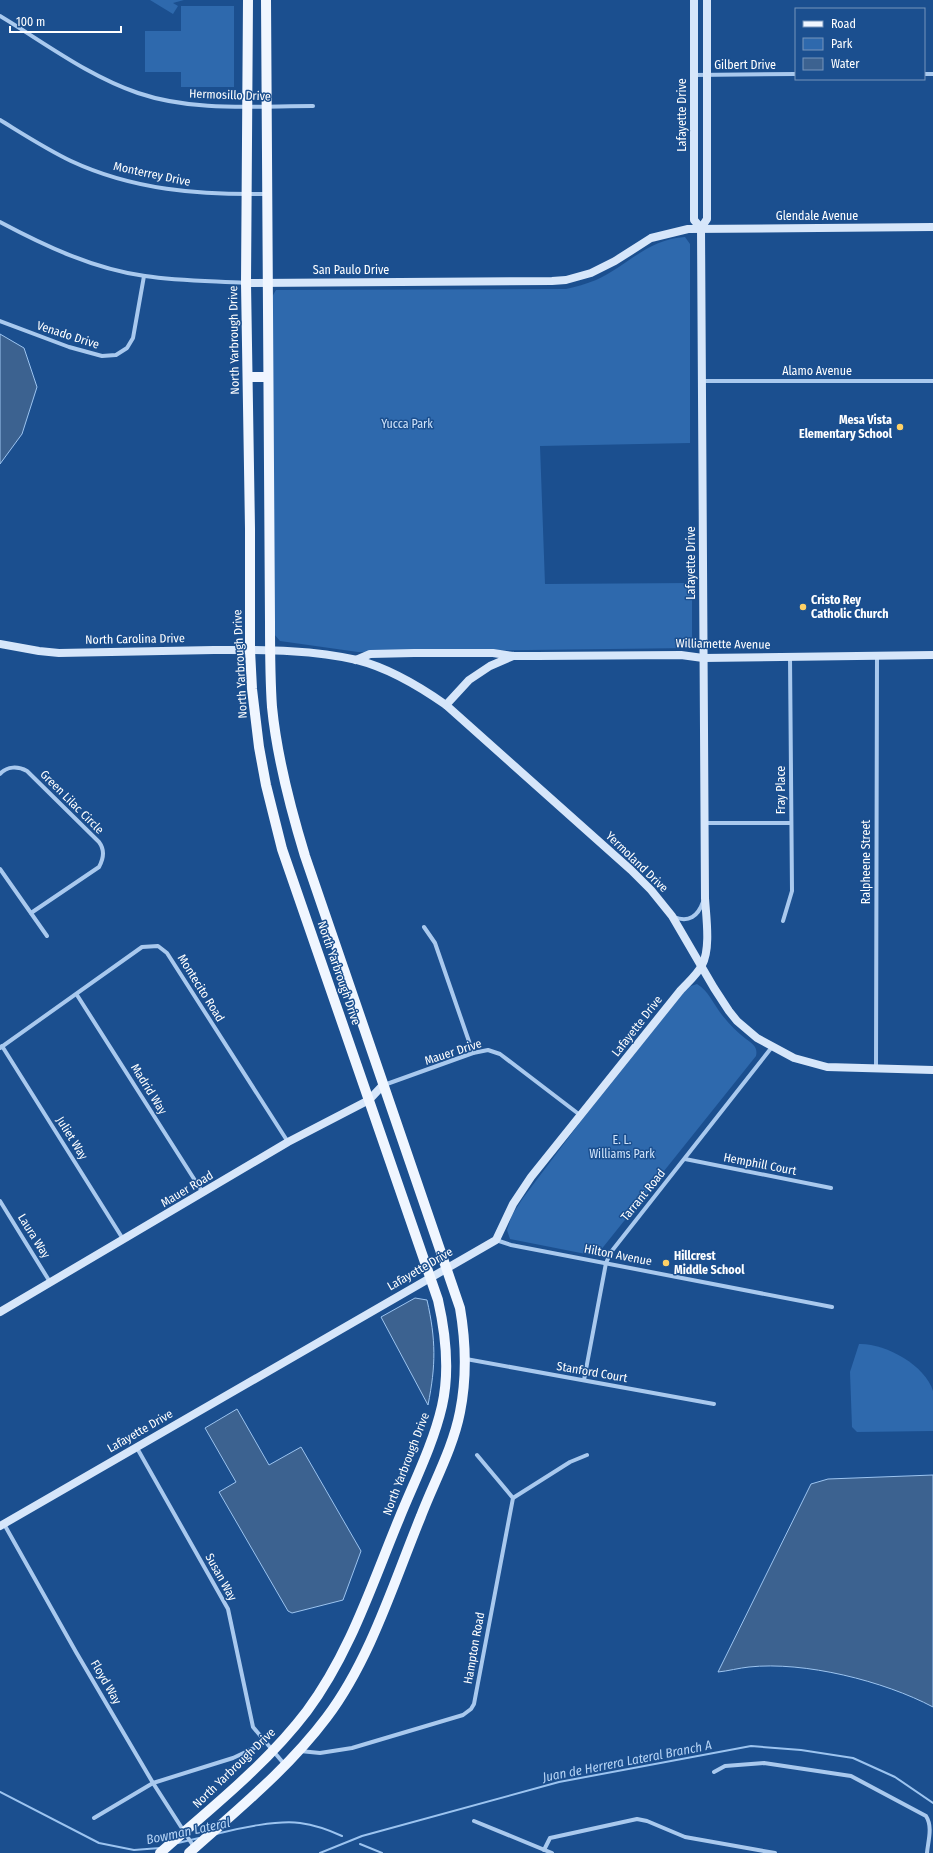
<svg xmlns="http://www.w3.org/2000/svg" width="933" height="1853" font-family="'Fira Sans Condensed',sans-serif">
	<style>
		.green { fill: #2e69ad }
		.water { fill: #3c6290; stroke: #9cc4f0 }
		.lines { fill: none; stroke-linecap: round; stroke-linejoin: round }
		.stream { stroke: #9cc4f0; stroke-width: 2 }
		.street { stroke: #a9c9ee; stroke-width: 4 }
		.secondary { stroke: #d6e6fa; stroke-width: 8 }
		.primary { stroke: #f0f6ff; stroke-width: 10 }
		.poi-dot { fill: #ffd166; stroke: #1b4f8f; stroke-width: 1.5 }
		.labels { text-anchor: middle; dominant-baseline: central; stroke-width: 3; stroke-linejoin: round; paint-order: stroke }
		.street-label { font-size: 12px; fill: #fff; stroke: #1b4f8f }
		.poi-label { font-size: 12px; font-weight: bold; fill: #fff; stroke: #1b4f8f; text-anchor: start }
		.park-label { font-size: 12px; fill: #cfe3fa; stroke: #1b4f8f }
		.water-label { font-size: 13px; font-style: italic; fill: #b5d3f5; stroke: #1b4f8f }
	</style>
	<rect width="100%" height="100%" fill="#1b4f8f"/>
	<!-- green -->
	<g class="green">
		<polygon points="150,0 184,0 173,3 178,6 173,14"/>
		<polygon points="181,6 234,6 234,87 181,87 181,72 145,72 145,31 181,31"/>
		<path d="M 685,237 L 690,244 L 690,443 L 540,446 L 545,584 L 692,583 L 692,648 L 358,652 L 280,641 L 274,634 L 272,297 L 276,290 L 566,289 C 576,287 586,284 596,280 C 627,266 648,239 685,237 Z"/>
		<path d="M 697,984 C 708,990 714,1005 722,1015 C 729,1024 737,1032 746,1039 C 753,1044 758,1047 756,1056 L 596,1256 L 510,1239 L 507,1230 L 512,1215 L 523,1198 L 581,1121 L 688,987 Z"/>
		<path d="M 859,1344 C 885,1343 925,1365 933,1391 L 933,1431 L 857,1432 L 852,1427 L 850,1372 Z"/>
	</g>
	<!-- water -->
	<g class="water">
		<polygon points="0,334 24,348 37,387 22,434 0,464"/>
		<path d="M 415,1298 L 427,1300 C 436,1340 436,1365 428,1405 L 381,1317 Z"/>
		<polygon points="237,1409 269,1465 301,1447 361,1551 343,1600 292,1613 288,1611 219,1492 236,1482 205,1428"/>
		<path d="M 933,1475 L 933,1707 C 884,1681 804,1661 749,1667 C 739,1668 728,1671 718,1672 L 811,1484 L 828,1479 Z"/>
	</g>
	<g class="lines">
		<!-- stream -->
		<g class="stream">
			<polyline points="0,1792 99,1843 134,1850 160,1848"/>
			<path d="M 216,1834 C 239,1828 278,1820 300,1823 C 315,1825 329,1830 342,1836"/>
			<polyline points="178,1843 199,1838"/>
			<polyline points="360,1844 382,1853"/>
			<polyline points="320,1853 362,1836 559,1782 751,1746 801,1750 853,1758 895,1777 933,1803"/>
		</g>
		<!-- street -->
		<g class="street">
			<path d="M 0,16 C 45,43 88,76 138,93 C 194,112 255,106 313,106"/>
			<polyline points="924,74 933,74"/>
			<polyline points="694,75 796,74"/>
			<path d="M 0,120 C 23,134 46,149 71,161 C 133,190 199,195 266,194"/>
			<path d="M 0,222 C 45,246 94,269 145,276 C 178,281 212,281 245,283"/>
			<polyline points="0,321 69,347 102,356 116,355 127,348 133,338 144,276"/>
			<polyline points="702,381 933,381"/>
			<path d="M 0,774 C 7,766 18,766 27,771 L 99,842 C 105,850 104,858 99,867 L 31,913"/>
			<polyline points="705,823 791,823"/>
			<polyline points="0,869 47,936"/>
			<path d="M 674,917 C 689,923 698,916 703,902"/>
			<polyline points="783,921 792,891 790,657"/>
			<polyline points="424,927 435,943 473,1053"/>
			<polyline points="77,995 203,1193"/>
			<polyline points="2,1046 123,1239"/>
			<polyline points="0,1048 142,947 158,946 167,953 288,1142"/>
			<polyline points="876,1068 877,656"/>
			<polyline points="384,1085 473,1053 488,1050 500,1054 580,1115"/>
			<polyline points="685,1159 831,1188"/>
			<polyline points="0,1201 50,1282"/>
			<polyline points="496,1240 511,1245 832,1307"/>
			<polyline points="466,1359 714,1404"/>
			<polyline points="584,1380 606,1263 611,1252 772,1047"/>
			<polyline points="137,1448 228,1609 253,1727 285,1765"/>
			<polyline points="477,1455 513,1498"/>
			<polyline points="4,1524 76,1652 153,1783 194,1847"/>
			<polyline points="300,1751 320,1753 352,1748 463,1715 471,1709 474,1704 513,1498 570,1462 587,1455"/>
			<path d="M 714,1772 L 725,1766 L 764,1763 L 851,1776 L 926,1816 C 933,1827 928,1841 927,1853"/>
			<polyline points="94,1818 153,1783 233,1758 265,1743"/>
			<polyline points="474,1821 552,1853"/>
			<polyline points="544,1850 550,1838 637,1819 647,1821 685,1837 775,1853"/>
		</g>
		<!-- secondary -->
		<g class="secondary">
			<polyline points="694,0 694,220 701,228"/>
			<polyline points="246,283 552,281 566,280 591,273 615,261 651,238 688,229 933,227"/>
			<path d="M 0,644 L 39,651 L 59,653 C 111,652 162,651 214,650 C 261,650 310,649 357,660 C 389,668 419,686 446,705 L 631,870 L 651,890 L 672,916 L 714,988 L 729,1011 L 737,1021 L 757,1038 L 794,1058 L 827,1067 L 933,1070"/>
			<polyline points="356,660 370,654 414,653 493,653 513,656 537,656 681,655 703,658 933,655"/>
			<polyline points="446,705 469,680 490,666 513,656"/>
			<polyline points="0,1312 288,1142 369,1100 383,1085"/>
			<path d="M 0,1526 L 496,1240 L 513,1204 L 531,1177 L 680,991 C 687,983 697,975 702,965 C 711,949 706,916 705,898 L 701,228 L 707,219 L 707,0"/>
		</g>
		<!-- primary -->
		<g class="primary">
			<polyline points="248,377 268,377"/>
			<path d="M 160,1853 C 211,1808 266,1765 307,1711 C 350,1653 372,1584 399,1519 C 414,1482 433,1445 442,1406 C 450,1371 446,1335 438,1300 L 282,849 L 266,785 L 259,747 L 252,689 L 250,650 L 250,529 L 246,283 L 248,0"/>
			<path d="M 189,1853 C 237,1810 288,1769 327,1717 C 370,1660 394,1582 421,1516 C 434,1482 453,1448 460,1412 C 467,1377 466,1343 460,1308 L 305,856 C 290,807 277,758 272,707 C 270,679 270,650 270,621 L 266,0"/>
		</g>
	</g>
	<!-- markers -->
	<g class="poi-dot">
		<circle cx="900" cy="427" r="4"/>
		<circle cx="803" cy="607" r="4"/>
		<circle cx="666" cy="1263" r="4"/>
	</g>
	<g class="labels">
		<!-- street labels -->
		<g class="street-label">
			<text x="745" y="65">Gilbert Drive</text>
			<text transform="translate(230 95) rotate(2)">Hermosillo Drive</text>
			<text transform="translate(682 115) rotate(-90)">Lafayette Drive</text>
			<text transform="translate(152 174) rotate(12)">Monterrey Drive</text>
			<text x="817" y="216">Glendale Avenue</text>
			<text x="351" y="270">San Paulo Drive</text>
			<text transform="translate(68 335) rotate(18)">Venado Drive</text>
			<text transform="translate(234 340) rotate(-91)">North Yarbrough Drive</text>
			<text x="817" y="371">Alamo Avenue</text>
			<text transform="translate(691 563) rotate(-90)">Lafayette Drive</text>
			<text transform="translate(135 639) rotate(-1)">North Carolina Drive</text>
			<text transform="translate(723 644) rotate(1)">Williamette Avenue</text>
			<text transform="translate(240 664) rotate(-93)">North Yarbrough Drive</text>
			<text transform="translate(781 790) rotate(-90)">Fray Place</text>
			<text transform="translate(72 802) rotate(45)">Green Lilac Circle</text>
			<text transform="translate(637 862) rotate(44)">Yermoland Drive</text>
			<text transform="translate(866 862) rotate(-90)">Ralpheene Street</text>
			<text transform="translate(339 973) rotate(71)">North Yarbrough Drive</text>
			<text transform="translate(201 988) rotate(58)">Montecito Road</text>
			<text transform="translate(637 1026) rotate(-52)">Lafayette Drive</text>
			<text transform="translate(453 1052) rotate(-18)">Mauer Drive</text>
			<text transform="translate(149 1089) rotate(58)">Madrid Way</text>
			<text transform="translate(72 1138) rotate(58)">Juliet Way</text>
			<text transform="translate(760 1164) rotate(11)">Hemphill Court</text>
			<text transform="translate(187 1189) rotate(-31)">Mauer Road</text>
			<text transform="translate(643 1195) rotate(-51)">Tarrant Road</text>
			<text transform="translate(34 1236) rotate(58)">Laura Way</text>
			<text transform="translate(618 1255) rotate(11)">Hilton Avenue</text>
			<text transform="translate(420 1269) rotate(-30)">Lafayette Drive</text>
			<text transform="translate(592 1372) rotate(10)">Stanford Court</text>
			<text transform="translate(140 1431) rotate(-30)">Lafayette Drive</text>
			<text transform="translate(406 1464) rotate(-69)">North Yarbrough Drive</text>
			<text transform="translate(221 1577) rotate(61)">Susan Way</text>
			<text transform="translate(474 1648) rotate(-80)">Hampton Road</text>
			<text transform="translate(106 1682) rotate(60)">Floyd Way</text>
			<text transform="translate(234 1768) rotate(-44)">North Yarbrough Drive</text>
		</g>
		<!-- poi labels -->
		<g class="poi-label">
			<text x="892" y="420" text-anchor="end">Mesa Vista<tspan x="892" dy="14">Elementary School</tspan></text>
			<text x="811" y="600">Cristo Rey<tspan x="811" dy="14">Catholic Church</tspan></text>
			<text x="674" y="1256">Hillcrest<tspan x="674" dy="14">Middle School</tspan></text>
		</g>
		<!-- park labels -->
		<g class="park-label">
			<text x="407" y="424">Yucca Park</text>
			<text x="622" y="1140">E. L.<tspan x="622" dy="14">Williams Park</tspan></text>
		</g>
		<!-- water labels -->
		<g class="water-label">
			<text transform="translate(627 1761) rotate(-11)">Juan de Herrera Lateral Branch A</text>
			<text transform="translate(188 1831) rotate(-12)">Bowman Lateral</text>
		</g>
	</g>
	<!-- legend -->
	<rect x="795" y="8" width="130" height="72" fill="#1b4f8f" stroke="#7695bc"/>
	<rect x="803" y="21" width="20" height="6" fill="#f0f6ff" stroke="#7695bc"/>
	<text x="831" y="28" font-size="12" fill="#ffffff">Road</text>
	<rect x="803" y="38" width="20" height="12" fill="#2e69ad" stroke="#7695bc"/>
	<text x="831" y="48" font-size="12" fill="#ffffff">Park</text>
	<rect x="803" y="58" width="20" height="12" fill="#3c6290" stroke="#7695bc"/>
	<text x="831" y="68" font-size="12" fill="#ffffff">Water</text>
	<!-- scale -->
	<path d="M10 26v6h111v-6" fill="none" stroke="#ffffff" stroke-width="2"/>
	<text x="16" y="26" font-size="12" fill="#ffffff" stroke="#1b4f8f" stroke-width="3" paint-order="stroke">100 m</text>
</svg>
